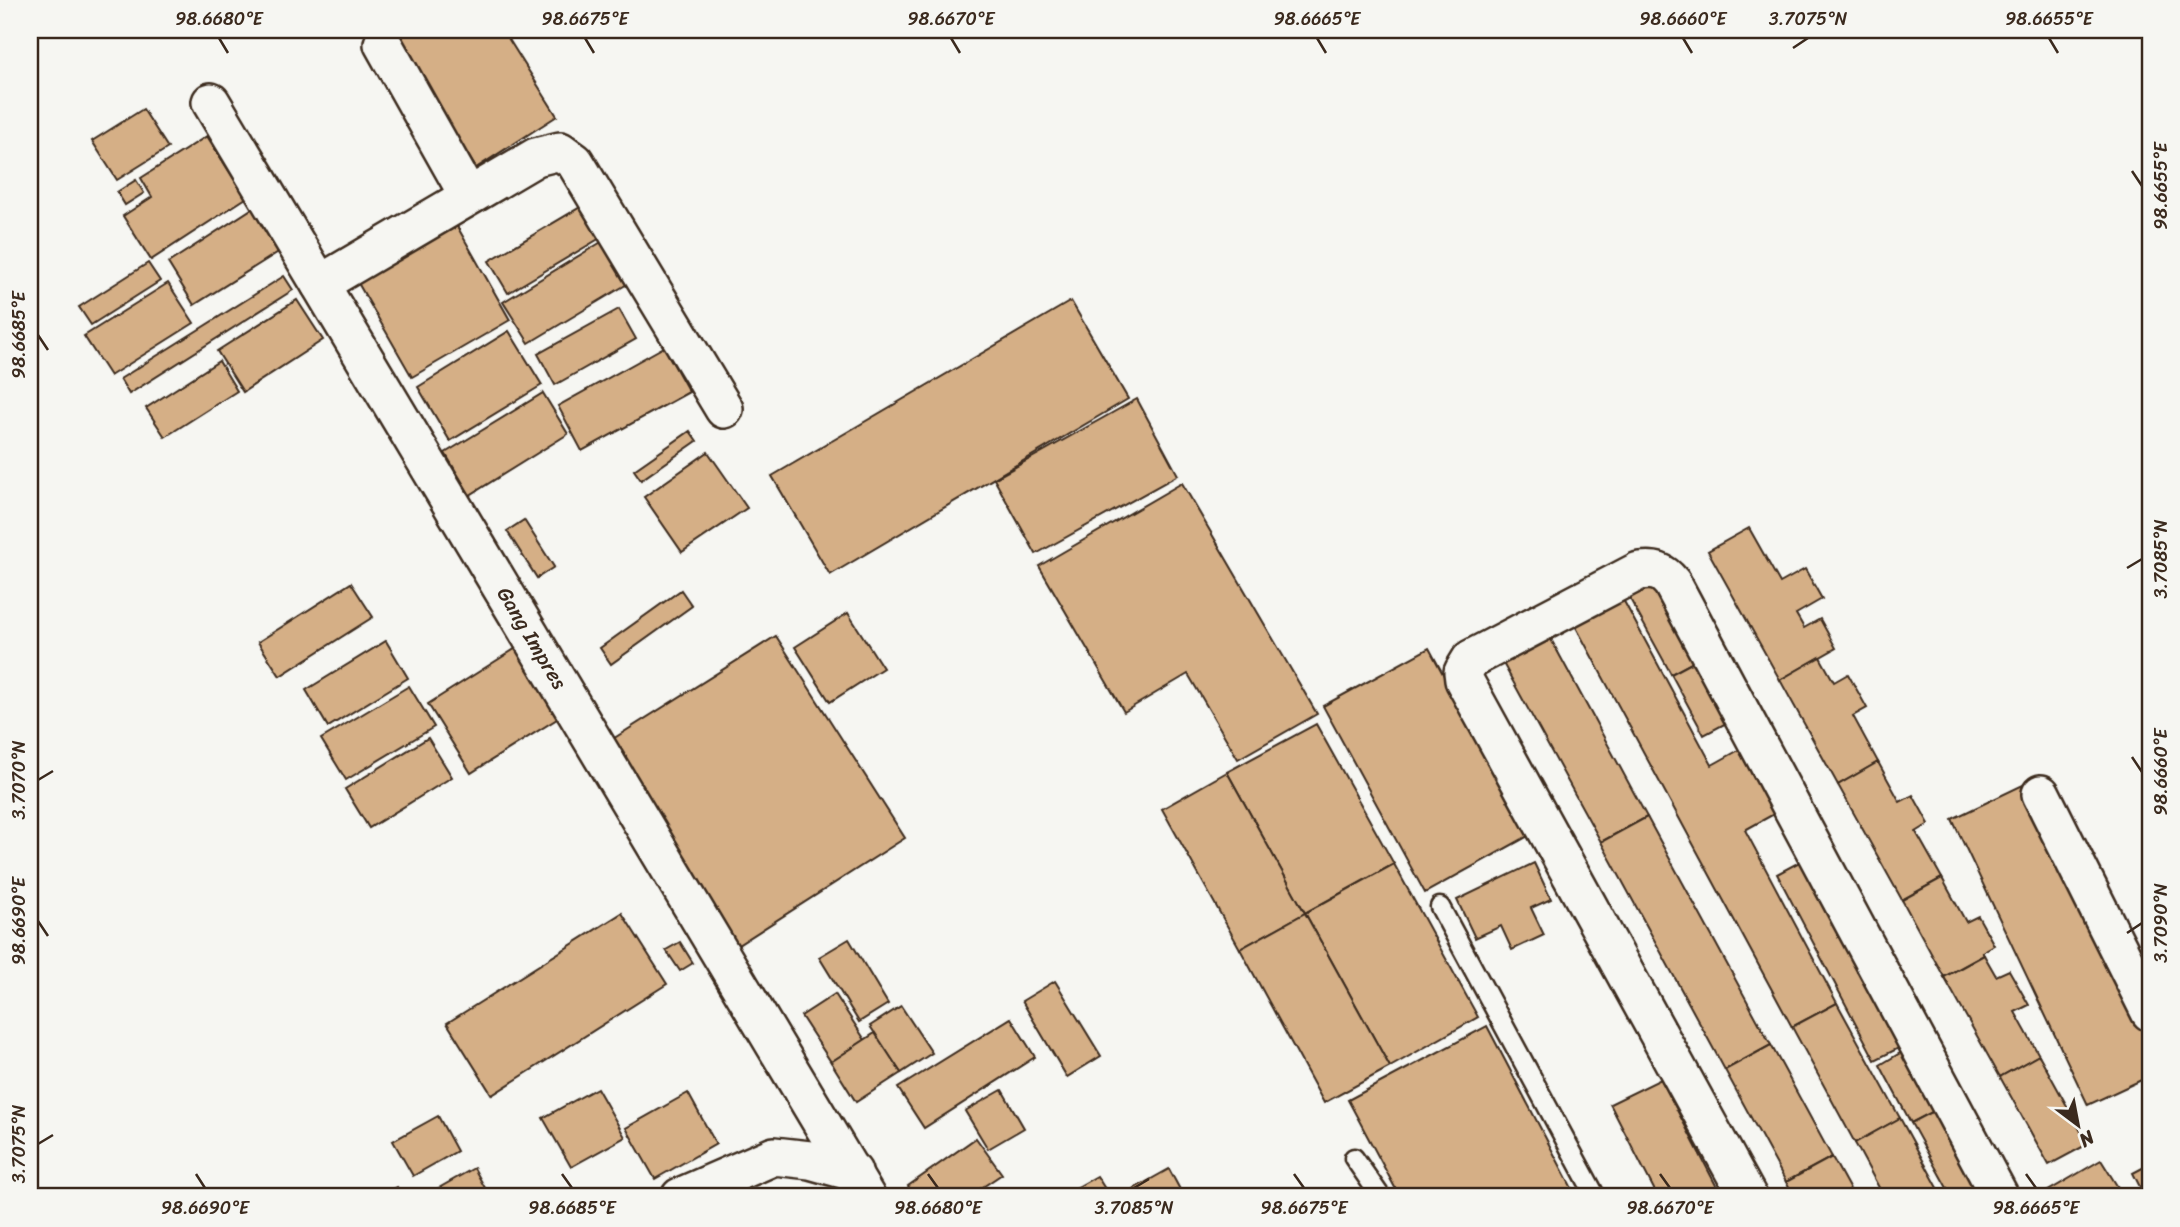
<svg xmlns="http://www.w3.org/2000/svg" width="2180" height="1227" font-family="Sriracha,sans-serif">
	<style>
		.building { fill: #d5af86; stroke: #3b2a1e; stroke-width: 2 }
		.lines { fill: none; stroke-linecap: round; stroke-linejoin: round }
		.service-casing { stroke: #3b2a1e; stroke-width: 23 }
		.minor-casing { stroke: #3b2a1e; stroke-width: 42 }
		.service { stroke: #f6f6f2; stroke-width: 18 }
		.minor { stroke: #f6f6f2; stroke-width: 37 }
		.ticks { fill: none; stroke: #3b2a1e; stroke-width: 2.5 }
		.labels { text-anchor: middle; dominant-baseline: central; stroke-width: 6; stroke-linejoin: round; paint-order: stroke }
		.street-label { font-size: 21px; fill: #3b2a1e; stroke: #f6f6f2 }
		.neatline { fill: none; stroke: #3b2a1e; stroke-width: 2.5 }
		.ticks-label { font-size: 18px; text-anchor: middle; fill: #3b2a1e }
	</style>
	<rect width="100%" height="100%" fill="#f6f6f2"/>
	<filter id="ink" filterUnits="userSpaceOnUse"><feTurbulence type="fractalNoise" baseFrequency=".0143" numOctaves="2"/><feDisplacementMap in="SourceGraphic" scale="14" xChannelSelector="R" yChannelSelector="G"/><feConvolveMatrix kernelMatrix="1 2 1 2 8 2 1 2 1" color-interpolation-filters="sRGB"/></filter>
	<g filter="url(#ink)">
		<!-- building -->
		<g class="building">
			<polygon points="388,30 503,30 557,116 476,168"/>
			<polygon points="143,109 168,148 117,180 92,141"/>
			<polygon points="207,136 246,198 151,260 123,216 152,197 141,178"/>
			<polygon points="136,180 144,193 125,205 117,192"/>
			<polygon points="589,202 607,234 508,293 489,261"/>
			<polygon points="253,208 280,251 194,305 168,263"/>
			<polygon points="453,219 510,320 412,377 354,276"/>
			<polygon points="603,241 629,283 529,343 503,302"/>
			<polygon points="148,263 160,281 91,325 79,307"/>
			<polygon points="284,276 293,290 129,394 120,379"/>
			<polygon points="168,283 194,323 110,376 84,336"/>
			<polygon points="297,300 323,340 243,392 217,351"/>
			<polygon points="1071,301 1128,399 830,575 772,476"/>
			<polygon points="619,309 636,339 555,385 538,354"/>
			<polygon points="509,331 542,385 450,441 418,387"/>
			<polygon points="664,347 689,392 582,451 558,406"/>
			<polygon points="219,361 237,391 165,437 146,408"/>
			<polygon points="543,393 568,434 470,495 445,453"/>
			<polygon points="1137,399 1178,475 1036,554 994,479"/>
			<polygon points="690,431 697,441 641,480 634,470"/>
			<polygon points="708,452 747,508 682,552 644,497"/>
			<polygon points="1182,483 1317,714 1238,759 1188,674 1124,712 1039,566"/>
			<polygon points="524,520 554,567 537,578 507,531"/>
			<polygon points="1749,528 1780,583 1805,569 1822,599 1796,614 1804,628 1820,619 1836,648 1780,680 1708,551"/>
			<polygon points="1653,575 1699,659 1671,674 1625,590"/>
			<polygon points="351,583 373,617 280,676 258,642"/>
			<polygon points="681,590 692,606 611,664 600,648"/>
			<polygon points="1619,592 1712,765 1739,750 1774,814 1745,830 1837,1003 1792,1027 1571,618"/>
			<polygon points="848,613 883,668 830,702 795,647"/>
			<polygon points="1546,630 1647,817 1601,842 1499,656"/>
			<polygon points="776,636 905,838 738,945 608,742"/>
			<polygon points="386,641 408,678 328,727 306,690"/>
			<polygon points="521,645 565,714 471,773 428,704"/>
			<polygon points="1429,648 1530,835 1425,893 1323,706"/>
			<polygon points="1820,657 1834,682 1848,674 1867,708 1853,716 1878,762 1838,785 1780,680"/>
			<polygon points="1699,659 1732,720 1704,735 1671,674"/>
			<polygon points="409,686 434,727 346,780 321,739"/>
			<polygon points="1316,724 1394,864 1305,913 1227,772"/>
			<polygon points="428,738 452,777 369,828 345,789"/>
			<polygon points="1878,762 1900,802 1913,795 1929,824 1916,832 1942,878 1902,900 1838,785"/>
			<polygon points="1227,772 1305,913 1240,949 1162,809"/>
			<polygon points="2027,783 2150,1043 2150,1076 2088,1105 1952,819"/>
			<polygon points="1647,817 1771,1045 1725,1070 1601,842"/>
			<polygon points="1803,860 1901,1047 1875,1060 1777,874"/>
			<polygon points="1534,863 1551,899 1531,908 1544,935 1512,950 1501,926 1475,938 1457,900"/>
			<polygon points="1394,864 1478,1017 1390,1067 1305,913"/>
			<polygon points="1942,878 1966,922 1978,916 1994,945 1982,952 1984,955 1944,977 1902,900"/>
			<polygon points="622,913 667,984 492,1095 447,1023"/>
			<polygon points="1305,913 1390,1067 1324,1103 1240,949"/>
			<polygon points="849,939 888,1004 859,1022 819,957"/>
			<polygon points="680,942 693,963 680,971 666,950"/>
			<polygon points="1984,955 1996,976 2009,970 2029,1005 2015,1012 2039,1055 2000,1077 1944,977"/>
			<polygon points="1055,981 1101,1056 1067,1077 1022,1001"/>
			<polygon points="835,994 865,1040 831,1062 801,1016"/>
			<polygon points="1837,1003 1900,1118 1855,1143 1792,1027"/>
			<polygon points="901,1006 932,1053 901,1073 870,1026"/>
			<polygon points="1011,1018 1035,1057 924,1128 898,1088"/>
			<polygon points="1487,1026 1575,1194 1568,1197 1400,1197 1348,1100"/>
			<polygon points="875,1033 901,1073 856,1102 831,1062"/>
			<polygon points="1771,1045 1832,1157 1786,1182 1725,1070"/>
			<polygon points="1902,1052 1934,1111 1911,1123 1880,1065"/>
			<polygon points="2039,1055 2088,1144 2049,1165 2000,1077"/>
			<polygon points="1661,1079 1722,1197 1658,1197 1610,1104"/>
			<polygon points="597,1088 625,1137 571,1167 543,1118"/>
			<polygon points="1002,1090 1024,1128 988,1149 965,1111"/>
			<polygon points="688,1093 716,1144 655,1179 626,1128"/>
			<polygon points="1934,1111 1979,1194 1974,1197 1952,1197 1911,1123"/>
			<polygon points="438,1116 457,1151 413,1176 393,1141"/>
			<polygon points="1900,1118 1943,1197 1884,1197 1855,1143"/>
			<polygon points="976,1138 1002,1174 968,1197 916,1197 908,1186"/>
			<polygon points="1832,1157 1854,1197 1794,1197 1786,1182"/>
			<polygon points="2101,1160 2124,1197 2038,1197"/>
			<polygon points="2150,1164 2150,1197 2145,1197 2133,1173"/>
			<polygon points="474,1168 490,1197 423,1197"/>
			<polygon points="1169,1169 1184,1197 1122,1197 1121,1196"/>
			<polygon points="1097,1176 1110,1197 1060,1197"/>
			<polygon points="397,1187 402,1197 378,1197"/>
		</g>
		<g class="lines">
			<!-- service casing -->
			<g class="service-casing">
				<g id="service">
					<polyline points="1440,907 1596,1197"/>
					<polyline points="1354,1158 1381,1197"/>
				</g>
			</g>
			<!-- minor casing -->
			<g class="minor-casing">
				<g id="minor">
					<polyline points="383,44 468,195"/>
					<polyline points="211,102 866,1197"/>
					<polyline points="320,284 536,157 560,151 575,162 724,409"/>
					<polyline points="2041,794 2150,1012"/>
					<polyline points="680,1197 774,1156 810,1160 853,1172"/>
					<path d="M 1748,1197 L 1464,680 L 1463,672 L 1471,659 L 1639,571 C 1655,569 1662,571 1672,583 L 2000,1197"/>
				</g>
			</g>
			<!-- service -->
			<use href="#service" class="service"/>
			<!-- minor -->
			<use href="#minor" class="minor"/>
		</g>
	</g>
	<!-- ticks -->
	<path class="ticks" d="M 219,38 L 228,53M 585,38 L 594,53M 951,38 L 960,53M 1317,38 L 1326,53M 1683,38 L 1692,53M 2049,38 L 2058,53M 1793,48 L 1808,38M 2132,171 L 2142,186M 38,335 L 48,350M 2127,568 L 2142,559M 2132,757 L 2142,772M 38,780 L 53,771M 38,921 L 48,936M 2127,933 L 2142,923M 38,1144 L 53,1135M 196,1174 L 205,1188M 562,1174 L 572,1188M 928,1174 L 938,1188M 1294,1174 L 1304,1188M 1660,1174 L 1670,1188M 2026,1174 L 2036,1188M 1134,1188 L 1149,1179"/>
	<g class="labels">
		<!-- street labels -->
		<g class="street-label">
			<text transform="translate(532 638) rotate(59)">Gang Impres</text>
		</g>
	</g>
	<!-- margin -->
	<rect width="2180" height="1227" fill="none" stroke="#f6f6f2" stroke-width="77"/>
	<!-- north arrow -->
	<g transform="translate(2078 1125) rotate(148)" stroke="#f6f6f2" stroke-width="5" paint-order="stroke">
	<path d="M0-5L12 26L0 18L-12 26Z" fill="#3b2a1e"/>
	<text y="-10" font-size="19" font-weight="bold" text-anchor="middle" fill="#3b2a1e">N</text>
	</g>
	<rect x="38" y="38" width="2104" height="1150" class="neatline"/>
	<g class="ticks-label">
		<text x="219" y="25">98.6680°E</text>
		<text x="585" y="25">98.6675°E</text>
		<text x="951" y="25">98.6670°E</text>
		<text x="1317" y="25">98.6665°E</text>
		<text x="1683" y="25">98.6660°E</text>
		<text x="1808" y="25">3.7075°N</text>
		<text x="2049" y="25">98.6655°E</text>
		<text transform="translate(2161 186) rotate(-90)" y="6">98.6655°E</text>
		<text transform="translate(19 335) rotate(-90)" y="6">98.6685°E</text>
		<text transform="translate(2161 559) rotate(-90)" y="6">3.7085°N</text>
		<text transform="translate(2161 772) rotate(-90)" y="6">98.6660°E</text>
		<text transform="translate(19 780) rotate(-90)" y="6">3.7070°N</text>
		<text transform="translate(19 921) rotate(-90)" y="6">98.6690°E</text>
		<text transform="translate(2161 923) rotate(-90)" y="6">3.7090°N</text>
		<text transform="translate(19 1144) rotate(-90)" y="6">3.7075°N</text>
		<text x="205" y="1214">98.6690°E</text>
		<text x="572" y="1214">98.6685°E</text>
		<text x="938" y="1214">98.6680°E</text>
		<text x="1134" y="1214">3.7085°N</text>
		<text x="1304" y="1214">98.6675°E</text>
		<text x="1670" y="1214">98.6670°E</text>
		<text x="2036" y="1214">98.6665°E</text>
	</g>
</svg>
